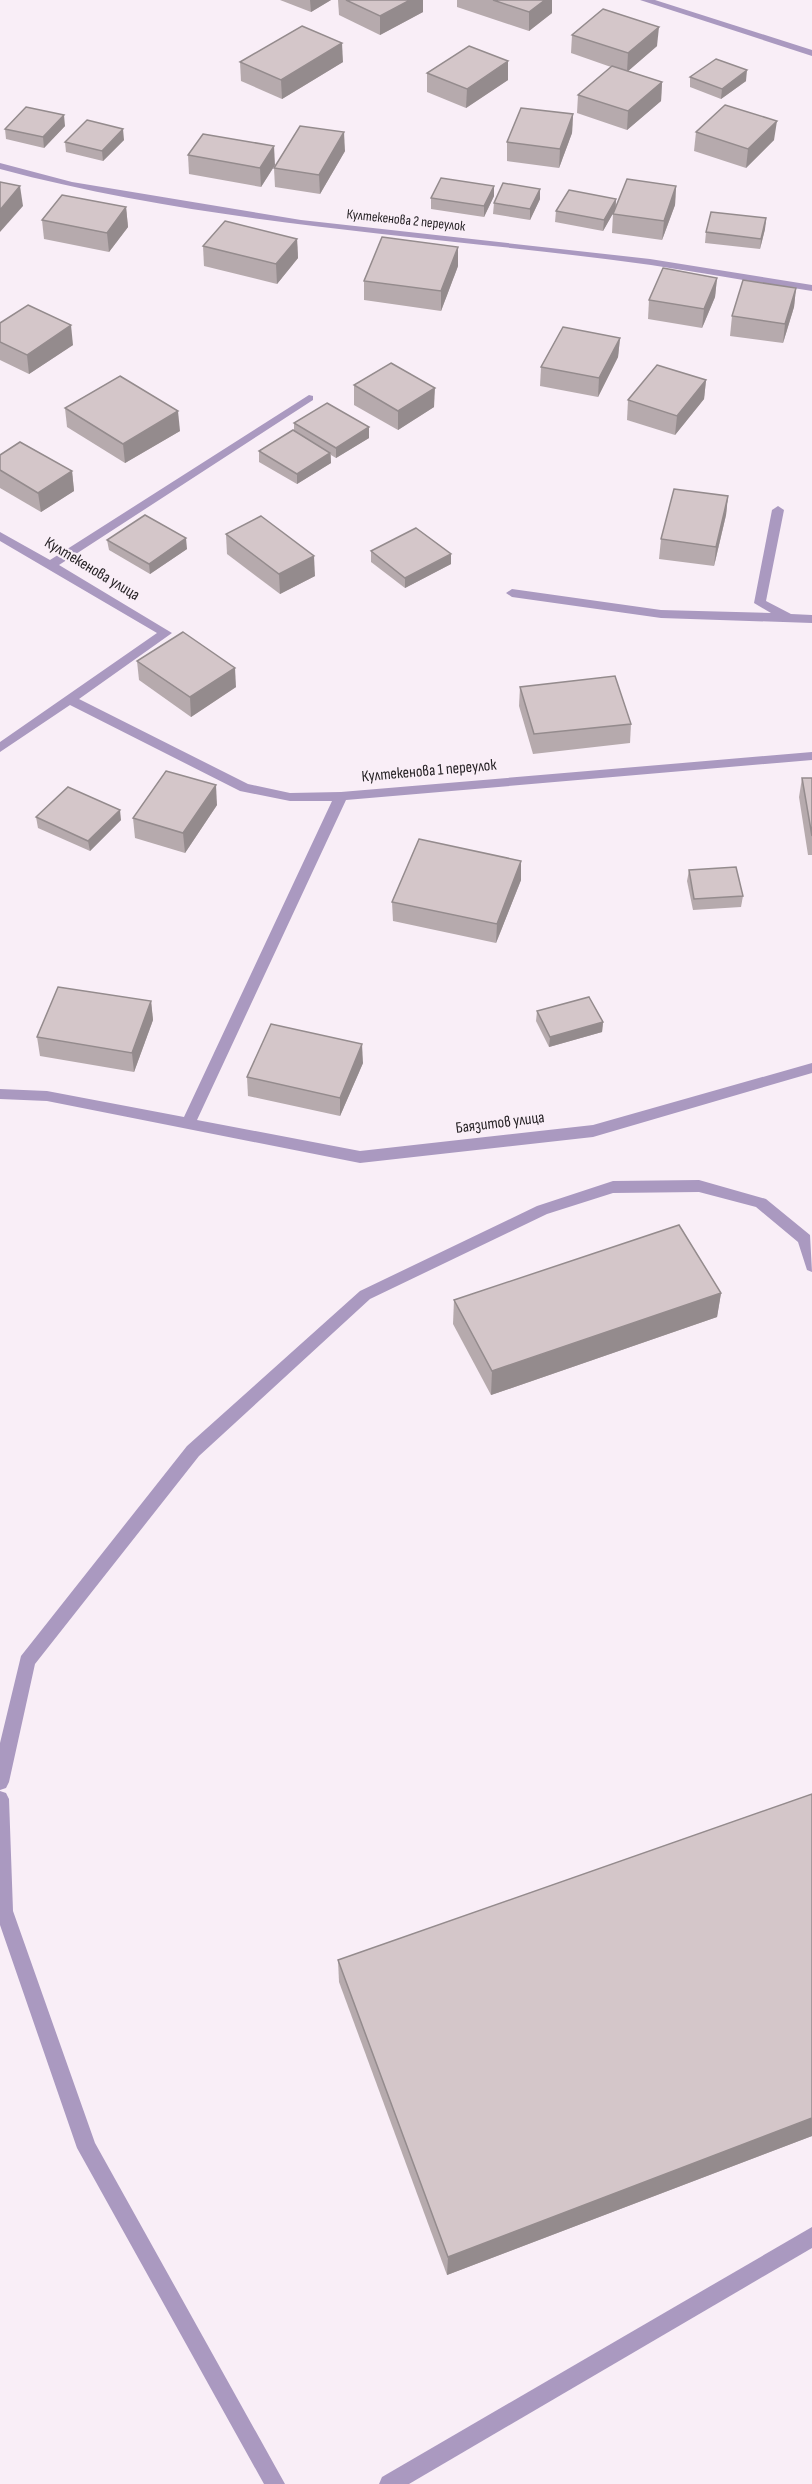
<svg xmlns="http://www.w3.org/2000/svg" width="812" height="2484" font-family="'Sofia Sans Condensed',sans-serif">
	<style>
		.lines { fill: none; stroke-linecap: round; stroke-linejoin: round }
		.minor { fill: #aa99c0; fill-rule: evenodd }
		.wall { fill: #b6aaad }
		.shaded-wall { fill: #948b8d }
		.building { fill: #d4c6c9; stroke: #948b8d; stroke-width: 1.5 }
		.labels { text-anchor: middle; dominant-baseline: central; stroke-width: 4.5; stroke-linejoin: round; paint-order: stroke }
		.far-street-label { font-size: 14px; fill: #262225; stroke: #f9eef7 }
		.street-label { font-size: 16px; fill: #262225; stroke: #f9eef7 }
	</style>
	<rect width="100%" height="100%" fill="#f9eef7"/>
	<g class="lines">
		<!-- minor -->
		<g class="minor">
			<polygon points="640,0 655,0 812,50 812,56"/>
			<path d="M 0,163 L 72,182 L 301,220 L 650,259 L 812,285 L 812,291 C 758,283 705,273 651,265 C 433,235 213,226 0,169 Z"/>
			<polygon points="309,395 313,396 313,400 59,565 172,633 79,699 248,784 290,793 341,792 812,752 812,760 346,800 197,1120 360,1151 593,1125 812,1063 812,1073 593,1137 360,1163 47,1101 0,1099 0,1089 47,1091 184,1117 332,801 290,801 240,791 70,705 0,752 0,742 157,633 0,541 0,532 50,560"/>
			<polygon points="778,506 784,510 766,601 791,614 812,615 812,623 661,618 512,597 506,593 512,589 661,610 771,613 754,603 772,510"/>
			<polygon points="699,1180 766,1199 810,1235 812,1272 807,1270 798,1242 756,1207 699,1192 613,1193 547,1214 370,1299 199,1456 35,1664 9,1782 6,1788 0,1790 0,1743 21,1656 187,1446 360,1291 537,1206 613,1181"/>
			<polygon points="0,1791 6,1793 9,1799 13,1911 95,2143 285,2484 264,2484 77,2148 0,1925"/>
			<polygon points="812,2227 812,2248 409,2484 379,2484 382,2477"/>
		</g>
	</g>
	<!-- wall -->
	<g class="wall">
		<polygon points="280,0 331,0 311,12"/>
		<polygon points="338,0 423,0 423,12 380,35 339,15"/>
		<polygon points="457,0 552,0 552,13 529,31 457,7"/>
		<polygon points="572,35 657,46 628,71 662,82 661,101 627,130 577,113 578,95 611,67 571,53"/>
		<polygon points="508,61 508,80 466,108 427,92 427,73"/>
		<polygon points="240,62 343,62 282,99 241,81"/>
		<polygon points="690,77 746,81 721,99 690,87"/>
		<polygon points="573,114 572,133 559,168 507,161 507,142"/>
		<polygon points="65,126 44,148 6,139 5,129"/>
		<polygon points="696,132 774,140 746,168 694,151"/>
		<polygon points="124,140 103,161 66,152 65,142"/>
		<polygon points="345,151 320,194 275,187 274,168"/>
		<polygon points="188,155 275,165 261,187 189,174"/>
		<polygon points="494,186 494,196 484,217 431,209 431,198"/>
		<polygon points="676,186 675,205 662,240 612,233 613,213 603,231 555,222 556,211 616,199 616,208"/>
		<polygon points="540,199 530,220 493,214 494,203"/>
		<polygon points="126,207 128,227 109,252 44,239 42,220"/>
		<polygon points="766,218 765,229 760,249 705,243 706,232"/>
		<polygon points="297,239 298,258 277,284 204,266 203,246"/>
		<polygon points="458,266 441,311 364,300 364,281"/>
		<polygon points="717,278 715,297 702,328 648,319 649,300"/>
		<polygon points="796,288 794,307 783,343 730,336 732,316"/>
		<polygon points="0,323 73,345 29,374 0,360"/>
		<polygon points="620,338 618,357 598,397 540,386 541,367"/>
		<polygon points="706,380 704,399 675,435 627,420 628,400"/>
		<polygon points="354,385 434,407 398,430 354,405"/>
		<polygon points="65,408 180,431 125,463 67,427"/>
		<polygon points="294,423 369,438 336,458 331,455 331,463 297,484 259,462 259,451 294,431"/>
		<polygon points="0,455 72,471 74,491 41,512 0,488"/>
		<polygon points="728,496 726,515 714,566 659,559 661,539"/>
		<polygon points="226,534 315,576 280,594 227,554"/>
		<polygon points="107,540 187,549 150,574 109,550"/>
		<polygon points="371,551 451,564 405,588 371,562"/>
		<polygon points="137,661 236,687 191,717 139,680"/>
		<polygon points="520,687 631,724 630,743 533,754 519,706"/>
		<polygon points="802,778 812,778 812,855 808,855 799,797"/>
		<polygon points="217,805 185,853 135,838 133,818"/>
		<polygon points="36,817 121,820 90,851 38,828"/>
		<polygon points="689,870 743,896 741,907 693,910 687,881"/>
		<polygon points="521,880 496,943 393,921 392,902"/>
		<polygon points="151,1001 153,1020 134,1072 40,1056 37,1037"/>
		<polygon points="537,1011 603,1022 602,1032 549,1047 536,1021"/>
		<polygon points="363,1063 340,1116 248,1096 247,1077"/>
		<polygon points="721,1293 717,1317 491,1395 453,1324 454,1300"/>
		<polygon points="812,1794 812,2136 447,2275 339,1982 338,1960"/>
	</g>
	<!-- shaded-wall -->
	<g class="shaded-wall">
		<polygon points="310,0 331,0 311,12"/>
		<polygon points="410,0 423,0 423,12 380,35 380,16"/>
		<polygon points="545,0 552,0 552,13 529,31 529,12"/>
		<polygon points="659,27 657,46 627,72 628,53"/>
		<polygon points="342,43 343,62 282,99 281,80"/>
		<polygon points="508,61 508,80 466,108 467,89"/>
		<polygon points="747,70 746,81 721,99 722,89"/>
		<polygon points="662,82 661,101 627,130 628,111"/>
		<polygon points="573,114 572,133 559,168 560,149"/>
		<polygon points="64,115 65,126 44,148 43,137"/>
		<polygon points="777,121 774,140 746,168 748,149"/>
		<polygon points="123,129 124,140 103,161 102,151"/>
		<polygon points="344,132 345,151 320,194 319,175"/>
		<polygon points="274,146 275,165 261,187 260,168"/>
		<polygon points="20,186 23,206 0,232 0,210"/>
		<polygon points="494,186 494,196 484,217 484,206"/>
		<polygon points="676,186 675,205 662,240 664,221"/>
		<polygon points="540,189 540,199 530,220 530,209"/>
		<polygon points="616,199 615,210 603,231 604,220"/>
		<polygon points="126,207 128,227 109,252 107,233"/>
		<polygon points="766,218 765,229 760,249 761,239"/>
		<polygon points="297,239 298,258 277,284 276,264"/>
		<polygon points="458,247 458,266 441,311 441,291"/>
		<polygon points="717,278 715,297 702,328 704,309"/>
		<polygon points="796,288 794,307 783,343 785,324"/>
		<polygon points="71,325 73,345 29,374 27,355"/>
		<polygon points="620,338 618,357 598,397 599,378"/>
		<polygon points="706,380 704,399 675,435 677,416"/>
		<polygon points="435,388 434,407 398,430 398,411"/>
		<polygon points="178,411 180,431 125,463 123,444"/>
		<polygon points="369,427 369,438 336,458 336,448"/>
		<polygon points="330,453 331,463 297,484 297,474"/>
		<polygon points="72,471 74,491 41,512 38,493"/>
		<polygon points="728,496 726,515 714,566 716,547"/>
		<polygon points="186,538 187,549 150,574 149,564"/>
		<polygon points="451,554 451,564 405,588 405,578"/>
		<polygon points="314,556 315,576 280,594 279,574"/>
		<polygon points="235,668 236,687 191,717 190,697"/>
		<polygon points="216,785 217,805 185,853 183,833"/>
		<polygon points="120,810 121,820 90,851 88,841"/>
		<polygon points="521,861 521,880 496,943 497,924"/>
		<polygon points="151,1001 153,1020 134,1072 132,1053"/>
		<polygon points="603,1022 602,1032 549,1047 550,1037"/>
		<polygon points="362,1044 363,1063 340,1116 340,1098"/>
		<polygon points="721,1293 717,1317 491,1395 492,1371"/>
		<polygon points="812,2118 812,2136 447,2275 448,2257"/>
	</g>
	<!-- building -->
	<g class="building">
		<polygon points="346,0 410,0 380,16"/>
		<polygon points="493,0 545,0 529,12"/>
		<polygon points="603,9 659,27 628,53 572,35"/>
		<polygon points="302,26 342,43 281,80 240,62"/>
		<polygon points="469,46 508,61 467,89 427,73"/>
		<polygon points="716,59 747,70 722,89 690,77"/>
		<polygon points="612,66 662,82 628,111 578,95"/>
		<polygon points="725,105 777,121 748,149 696,132"/>
		<polygon points="26,107 64,115 43,137 5,129"/>
		<polygon points="521,108 573,114 560,149 507,142"/>
		<polygon points="87,120 123,129 102,151 65,142"/>
		<polygon points="300,126 344,132 319,175 274,168"/>
		<polygon points="203,134 274,146 260,168 188,155"/>
		<polygon points="441,178 494,186 484,206 431,198"/>
		<polygon points="627,179 676,186 664,221 613,214"/>
		<polygon points="0,182 20,186 0,210"/>
		<polygon points="503,183 540,189 530,209 494,203"/>
		<polygon points="569,190 616,199 604,220 556,211"/>
		<polygon points="62,195 126,207 107,233 42,220"/>
		<polygon points="711,212 766,218 761,239 706,232"/>
		<polygon points="225,221 297,239 276,264 203,246"/>
		<polygon points="382,237 458,247 441,291 364,281"/>
		<polygon points="663,268 717,278 704,309 649,300"/>
		<polygon points="743,280 796,288 785,324 732,316"/>
		<polygon points="28,305 71,325 27,355 0,342 0,323"/>
		<polygon points="563,327 620,338 599,378 541,367"/>
		<polygon points="391,363 435,388 398,411 354,385"/>
		<polygon points="657,365 706,380 677,416 628,400"/>
		<polygon points="120,376 178,411 123,444 65,408"/>
		<polygon points="327,403 369,427 336,448 294,423"/>
		<polygon points="293,430 330,453 297,474 259,451"/>
		<polygon points="20,442 72,471 38,493 0,470 0,455"/>
		<polygon points="674,489 728,496 716,547 661,539"/>
		<polygon points="145,515 186,538 149,564 107,540"/>
		<polygon points="261,516 314,556 279,574 226,534"/>
		<polygon points="416,528 451,554 405,578 371,551"/>
		<polygon points="183,632 235,668 190,697 137,661"/>
		<polygon points="615,676 631,724 534,734 520,687"/>
		<polygon points="166,771 216,785 183,833 133,818"/>
		<polygon points="802,778 812,778 812,836"/>
		<polygon points="68,787 120,810 88,841 36,817"/>
		<polygon points="419,839 521,861 497,924 392,902"/>
		<polygon points="736,867 743,896 694,899 689,870"/>
		<polygon points="58,987 151,1001 132,1053 37,1037"/>
		<polygon points="589,997 603,1022 550,1037 537,1011"/>
		<polygon points="271,1024 362,1044 340,1098 247,1077"/>
		<polygon points="679,1225 721,1293 492,1371 454,1300"/>
		<polygon points="812,1794 812,2118 448,2257 338,1960"/>
	</g>
	<g class="labels">
		<!-- far-street labels -->
		<g class="far-street-label">
			<text transform="translate(406 220) rotate(6)">Култекенова 2 переулок</text>
		</g>
		<!-- street labels -->
		<g class="street-label">
			<text transform="translate(92 569) rotate(31)">Култекенова улица</text>
			<text transform="translate(429 771) rotate(-5)">Култекенова 1 переулок</text>
			<text transform="translate(500 1123) rotate(-7)">Баязитов улица</text>
		</g>
	</g>
</svg>
